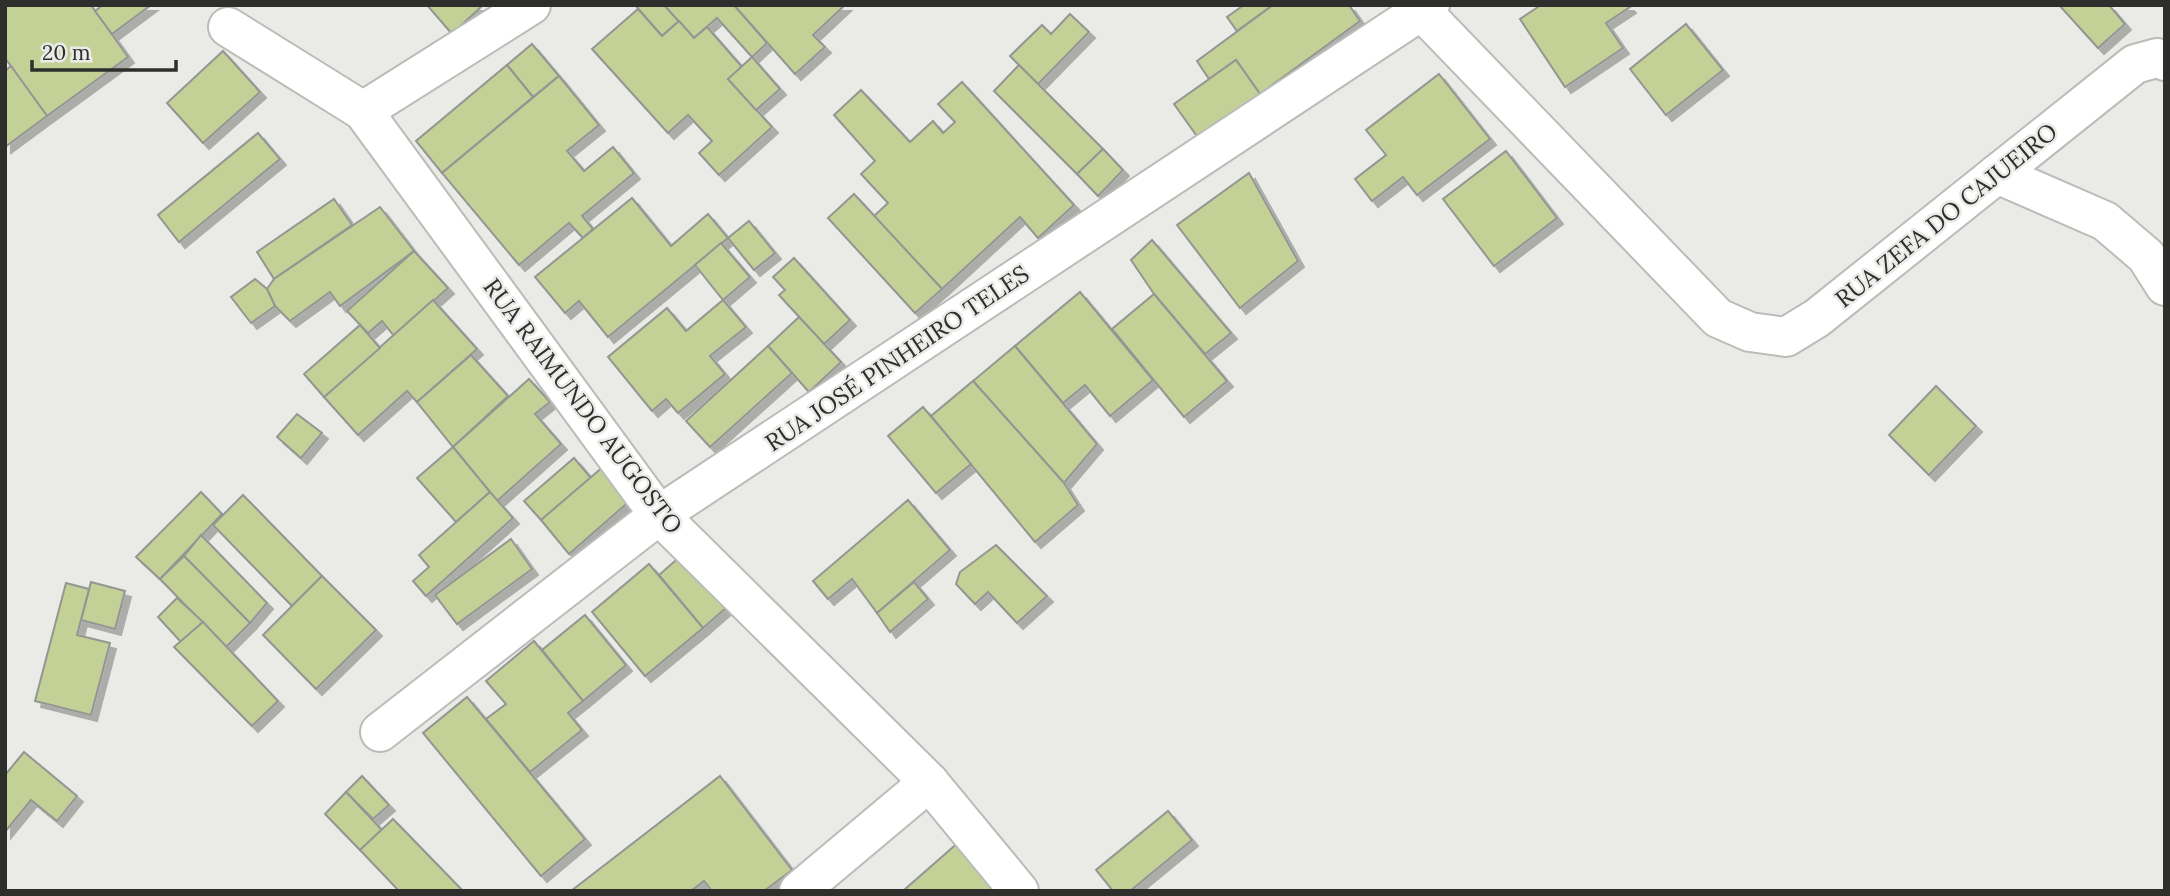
<svg xmlns="http://www.w3.org/2000/svg" width="2170" height="896" font-family="Lora,serif">
	<style>
		.building { fill: #c3d196; stroke: #959593; stroke-width: 2; filter: url(#shadow) }
		.lines { fill: none; stroke-linecap: round; stroke-linejoin: round }
		.street-casing { stroke: #bbbcb9; stroke-width: 42 }
		.street { stroke: #fff; stroke-width: 38 }
		.labels { text-anchor: middle; dominant-baseline: central; stroke-width: 5; stroke-linejoin: round; paint-order: stroke }
		.street-label { font-size: 24px; fill: #2e2e2d; stroke: #eaebe7 }
	</style>
	<defs>
		<filter id="shadow"><feDropShadow dx="6" dy="6" stdDeviation="0" flood-color="#0004"/></filter>
	</defs>
	<rect width="100%" height="100%" fill="#eaebe7"/>
	<!-- building -->
	<g class="building">
		<polygon points="5,5 91,5 128,57 47,116 5,58"/>
		<polygon points="103,5 151,5 112,34 95,11"/>
		<polygon points="427,5 483,5 452,34"/>
		<polygon points="635,5 664,5 679,21 662,36"/>
		<polygon points="664,5 734,5 767,43 752,57 717,18 694,38"/>
		<polygon points="734,5 845,5 813,35 825,47 795,74"/>
		<polygon points="1244,5 1273,5 1237,31 1227,17"/>
		<polygon points="1273,5 1349,5 1360,21 1260,94 1236,60 1209,79 1197,61"/>
		<polygon points="1541,5 1628,5 1630,7 1606,23 1623,48 1565,87 1520,19"/>
		<polygon points="2059,5 2109,5 2125,24 2098,48"/>
		<polygon points="638,9 662,36 679,21 694,38 707,27 742,67 728,79 772,127 719,175 699,153 712,141 688,115 668,133 592,49"/>
		<polygon points="1070,14 1089,32 1038,84 1010,56 1042,25 1051,34"/>
		<polygon points="1686,24 1723,70 1666,115 1630,69"/>
		<polygon points="532,44 559,76 533,97 507,65"/>
		<polygon points="223,51 260,92 203,143 167,103"/>
		<polygon points="752,57 780,89 756,110 728,79"/>
		<polygon points="1236,60 1260,94 1199,139 1174,104"/>
		<polygon points="507,65 533,97 442,173 416,141"/>
		<polygon points="1019,65 1103,149 1077,174 994,91"/>
		<polygon points="11,66 47,116 5,147 5,71"/>
		<polygon points="1439,74 1490,139 1417,195 1403,177 1372,201 1355,179 1386,155 1366,130"/>
		<polygon points="559,76 599,125 567,151 584,171 613,147 634,173 582,216 593,229 583,238 569,223 519,265 442,173"/>
		<polygon points="962,82 1074,205 1038,238 1020,217 942,289 874,216 888,203 861,174 875,161 834,115 861,90 910,142 933,121 943,133 955,122 938,104"/>
		<polygon points="258,133 280,159 179,242 158,215"/>
		<polygon points="1103,149 1123,170 1098,196 1077,174"/>
		<polygon points="1506,151 1557,218 1494,266 1443,199"/>
		<polygon points="1249,173 1298,261 1240,308 1177,225"/>
		<polygon points="854,194 942,289 915,313 828,218"/>
		<polygon points="632,198 671,246 708,214 728,238 608,337 579,301 565,313 535,277"/>
		<polygon points="334,199 352,225 274,279 257,252"/>
		<polygon points="380,207 414,251 340,306 330,292 290,321 275,306 267,289 274,279"/>
		<polygon points="749,221 775,253 754,270 728,238"/>
		<polygon points="1152,240 1231,333 1205,354 1154,294 1131,260"/>
		<polygon points="721,243 750,277 723,300 695,265"/>
		<polygon points="414,251 448,288 394,336 382,321 368,333 347,311"/>
		<polygon points="794,258 850,320 824,344 779,295 785,290 773,277"/>
		<polygon points="255,279 267,289 275,306 251,323 231,297"/>
		<polygon points="1080,292 1153,380 1110,416 1085,385 1063,403 1015,346"/>
		<polygon points="1154,294 1227,381 1184,417 1112,329"/>
		<polygon points="433,300 477,349 417,402 407,391 358,435 324,397"/>
		<polygon points="723,300 746,327 710,356 725,374 678,413 666,399 652,411 608,357 667,308 686,331"/>
		<polygon points="799,317 841,362 809,392 768,346"/>
		<polygon points="360,325 380,348 324,397 304,374"/>
		<polygon points="768,346 792,373 710,447 686,421"/>
		<polygon points="1015,346 1097,444 1064,483 973,381"/>
		<polygon points="471,355 508,396 453,447 417,402"/>
		<polygon points="529,379 550,402 535,414 561,444 497,501 453,447"/>
		<polygon points="973,381 1064,483 1078,505 1035,542 931,416"/>
		<polygon points="1936,386 1976,426 1929,475 1889,435"/>
		<polygon points="923,407 971,464 936,493 888,436"/>
		<polygon points="297,414 322,433 301,458 277,437"/>
		<polygon points="453,447 490,492 456,522 417,478"/>
		<polygon points="574,458 591,478 541,520 524,501"/>
		<polygon points="604,466 632,499 569,554 541,520"/>
		<polygon points="201,492 222,514 160,579 136,557"/>
		<polygon points="490,492 513,518 426,596 413,581 429,567 419,555"/>
		<polygon points="243,495 322,576 292,606 213,525"/>
		<polygon points="908,500 950,550 877,613 852,579 828,599 813,581"/>
		<polygon points="201,535 267,603 250,623 184,556"/>
		<polygon points="511,539 532,569 457,624 435,595"/>
		<polygon points="996,545 1047,596 1017,623 988,592 975,604 956,584 960,572"/>
		<polygon points="691,547 735,600 703,628 659,575"/>
		<polygon points="184,556 250,623 226,647 160,579"/>
		<polygon points="649,564 703,628 645,676 592,612"/>
		<polygon points="322,576 376,630 316,689 263,635"/>
		<polygon points="91,582 125,591 115,629 81,620"/>
		<polygon points="914,582 928,599 890,632 877,613"/>
		<polygon points="66,583 89,589 77,635 110,643 91,715 35,701"/>
		<polygon points="177,598 203,622 181,642 158,617"/>
		<polygon points="585,615 626,665 583,701 542,650"/>
		<polygon points="203,622 278,701 252,726 174,647"/>
		<polygon points="534,641 583,701 568,713 582,730 530,772 486,719 506,704 486,681"/>
		<polygon points="467,697 585,839 541,876 423,733"/>
		<polygon points="24,752 77,796 57,821 31,800 5,832 5,775"/>
		<polygon points="362,776 389,805 373,819 346,792"/>
		<polygon points="720,776 792,870 764,891 712,891 704,881 691,891 571,891"/>
		<polygon points="346,792 382,830 360,850 325,814"/>
		<polygon points="1168,811 1192,840 1130,891 1113,891 1096,870"/>
		<polygon points="393,819 463,891 399,891 360,850"/>
		<polygon points="960,841 1003,891 904,891 904,890"/>
	</g>
	<g class="lines">
		<!-- street casing -->
		<g class="street-casing">
			<g id="street">
				<polyline points="1416,5 1718,318 1750,332 1786,337 1817,318 2135,64 2157,58 2165,61"/>
				<polyline points="228,27 363,111 659,515 929,782 1019,891"/>
				<polyline points="363,111 531,5"/>
				<polyline points="1997,174 2105,221 2146,256 2165,286"/>
				<polyline points="380,732 659,515 1430,5"/>
				<polyline points="799,891 929,782"/>
			</g>
		</g>
		<!-- street -->
		<use href="#street" class="street"/>
	</g>
	<g class="labels">
		<!-- street labels -->
		<g class="street-label">
			<text transform="translate(1946 215) rotate(-39)">RUA ZEFA DO CAJUEIRO</text>
			<text transform="translate(897 358) rotate(-34)">RUA JOSÉ PINHEIRO TELES</text>
			<text transform="translate(583 406) rotate(53)">RUA RAIMUNDO AUGOSTO</text>
		</g>
	</g>
	<!-- border -->
	<rect width="2170" height="896" fill="none" stroke="#2e2e2d" stroke-width="14"/>
	<!-- scale -->
	<path d="M32 60v10h144v-10" fill="none" stroke="#2e2e2d" stroke-width="3.5"/>
	<text x="42" y="60" font-size="21" fill="#2e2e2d" stroke="#eaebe7" stroke-width="5" paint-order="stroke">20 m</text>
</svg>
